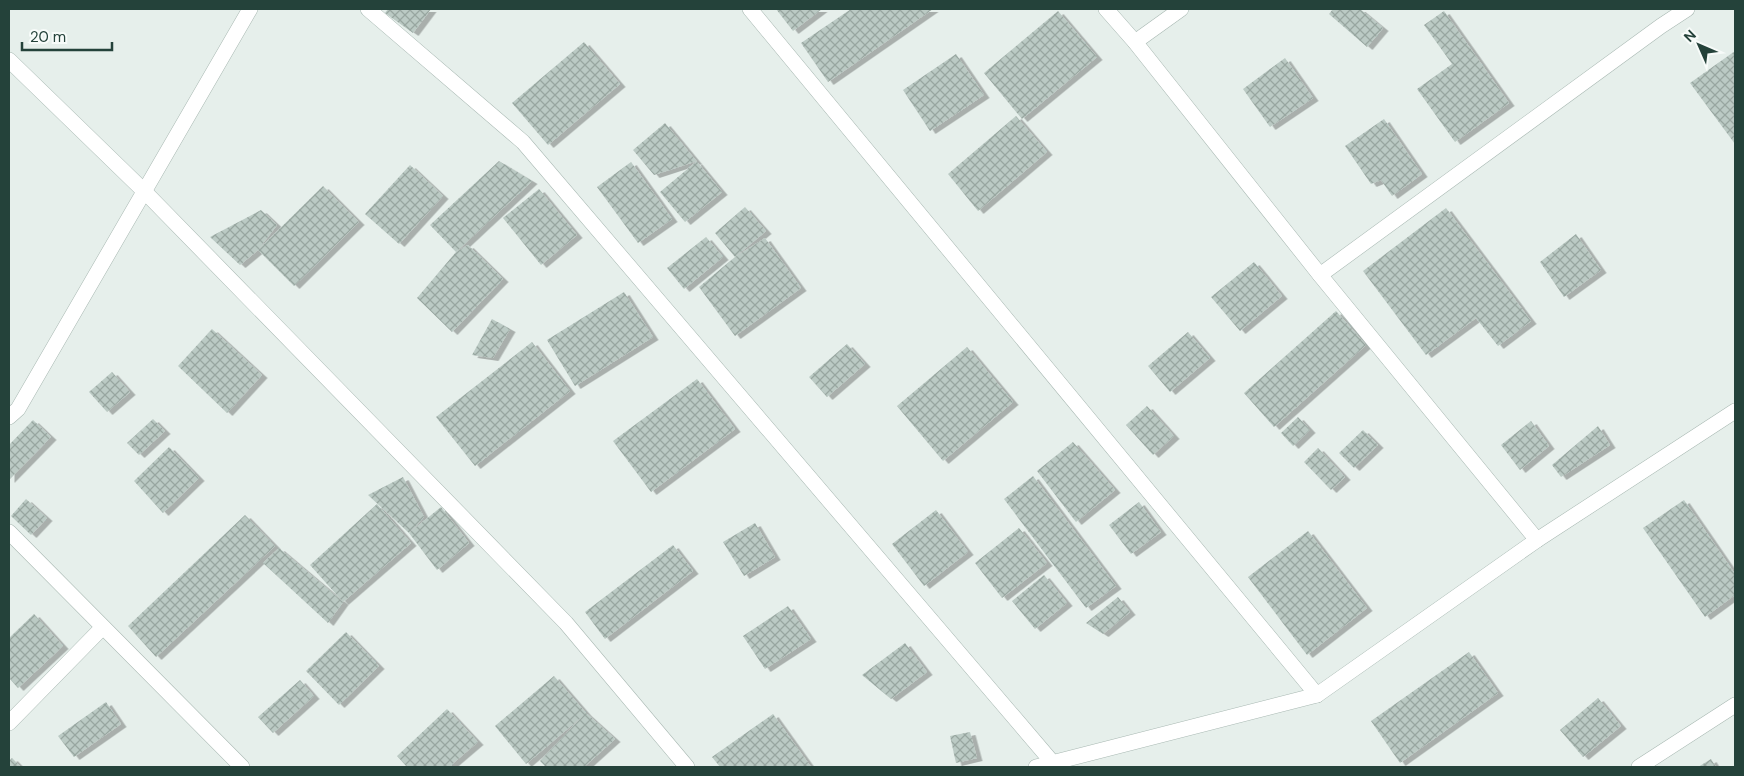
<svg xmlns="http://www.w3.org/2000/svg" width="1744" height="776" font-family="'DM Sans',sans-serif">
	<style>
		.building { fill: url(#building-cross-hatch); filter: url(#shadow) }
		.lines { fill: none; stroke-linecap: round; stroke-linejoin: round }
		.street-casing { stroke: #a8b8b2; stroke-width: 16 }
		.street { stroke: #fff; stroke-width: 15 }
	</style>
	<defs>
		<pattern id="building-cross-hatch" width="8" height="8" patternUnits="userSpaceOnUse" patternTransform="scale(1.25)"><rect width="8" height="8" fill="#bbcac4"/><path d="M0 0l8 8M0 8l8-8" fill="none" stroke="#98a6a0"/></pattern>
		<filter id="shadow"><feDropShadow dx="5.5" dy="3" stdDeviation="0" flood-color="#0004"/></filter>
	</defs>
	<rect width="100%" height="100%" fill="#e6efeb"/>
	<!-- building -->
	<g class="building">
		<polygon points="388,9 431,9 413,33 385,13"/>
		<polygon points="776,9 822,9 793,31"/>
		<polygon points="851,9 933,9 828,82 801,43"/>
		<polygon points="1333,9 1360,9 1383,28 1367,47 1329,14"/>
		<polygon points="1058,11 1097,57 1022,119 984,73"/>
		<polygon points="1444,11 1509,103 1455,142 1417,89 1452,64 1424,25"/>
		<polygon points="584,42 620,84 548,145 512,103"/>
		<polygon points="1735,51 1735,144 1690,83"/>
		<polygon points="956,54 984,95 930,131 903,90"/>
		<polygon points="1285,58 1313,98 1270,127 1243,89"/>
		<polygon points="1016,116 1047,152 978,211 948,174"/>
		<polygon points="1384,119 1422,174 1392,196 1381,180 1371,184 1345,146"/>
		<polygon points="665,123 722,192 685,222 660,192 697,161 654,175 633,150"/>
		<polygon points="499,161 532,181 456,252 468,245 503,279 452,332 417,298 456,252 430,225"/>
		<polygon points="631,162 672,219 638,243 597,187"/>
		<polygon points="410,165 443,196 399,244 365,214"/>
		<polygon points="323,186 359,222 294,286 258,250 240,265 210,237 261,210 277,225 258,250"/>
		<polygon points="539,189 577,235 541,265 503,218"/>
		<polygon points="745,207 766,231 735,257 715,233"/>
		<polygon points="1446,208 1531,321 1498,346 1476,318 1426,355 1363,271"/>
		<polygon points="1576,234 1601,270 1564,297 1540,262"/>
		<polygon points="706,237 723,257 684,289 667,268"/>
		<polygon points="765,238 801,288 735,336 699,287 735,257"/>
		<polygon points="1254,262 1282,296 1240,331 1211,297"/>
		<polygon points="624,292 653,337 575,386 547,340"/>
		<polygon points="1336,311 1366,345 1274,427 1244,393"/>
		<polygon points="492,319 510,329 493,358 472,355"/>
		<polygon points="212,329 262,375 227,413 178,366"/>
		<polygon points="1188,332 1210,358 1170,392 1148,366"/>
		<polygon points="532,342 570,391 475,466 436,417"/>
		<polygon points="847,344 865,364 827,397 809,377"/>
		<polygon points="967,347 1013,402 943,461 897,406"/>
		<polygon points="112,372 130,392 107,412 89,392"/>
		<polygon points="697,379 735,429 651,492 613,441"/>
		<polygon points="1147,406 1174,436 1153,455 1126,425"/>
		<polygon points="1298,417 1310,430 1293,446 1281,433"/>
		<polygon points="153,419 165,431 139,455 127,443"/>
		<polygon points="33,420 51,437 9,480 9,445"/>
		<polygon points="1531,421 1549,446 1520,470 1501,445"/>
		<polygon points="1598,426 1610,445 1561,477 1552,465"/>
		<polygon points="1363,430 1378,445 1354,468 1339,453"/>
		<polygon points="1073,442 1115,490 1076,522 1037,471"/>
		<polygon points="169,447 199,478 163,513 134,481"/>
		<polygon points="1318,448 1345,477 1331,490 1304,462"/>
		<polygon points="1033,476 1116,586 1086,608 1004,499"/>
		<polygon points="403,477 424,517 409,533 368,495"/>
		<polygon points="26,499 47,518 31,535 11,516"/>
		<polygon points="1684,500 1735,574 1735,595 1705,617 1643,528"/>
		<polygon points="1139,502 1161,532 1131,554 1109,525"/>
		<polygon points="377,504 411,543 343,602 310,565"/>
		<polygon points="441,507 469,543 437,570 409,533"/>
		<polygon points="936,510 968,552 924,586 892,544"/>
		<polygon points="245,515 275,546 156,657 128,626"/>
		<polygon points="755,523 775,557 744,576 723,542"/>
		<polygon points="1019,528 1047,563 1002,598 975,563"/>
		<polygon points="1308,531 1367,608 1307,655 1248,577"/>
		<polygon points="673,545 693,571 605,639 585,612"/>
		<polygon points="279,548 343,602 328,623 263,563"/>
		<polygon points="1044,575 1067,603 1035,629 1012,601"/>
		<polygon points="1118,597 1130,612 1103,634 1086,623"/>
		<polygon points="788,606 811,639 765,669 743,636"/>
		<polygon points="34,614 63,646 18,688 9,678 9,638"/>
		<polygon points="346,632 379,666 339,705 306,671"/>
		<polygon points="905,643 927,672 891,699 862,675"/>
		<polygon points="1469,652 1498,693 1400,763 1371,721"/>
		<polygon points="554,676 586,713 615,739 584,767 546,767 540,761 584,715 526,764 495,726"/>
		<polygon points="300,680 314,696 273,733 258,717"/>
		<polygon points="1598,698 1621,726 1583,757 1560,730"/>
		<polygon points="106,702 121,724 74,757 58,736"/>
		<polygon points="447,709 478,742 451,765 453,767 407,767 397,756"/>
		<polygon points="773,714 811,767 720,767 712,757"/>
		<polygon points="970,732 977,758 956,763 950,736"/>
		<polygon points="12,758 21,767 9,767 9,761"/>
		<polygon points="1711,759 1716,767 1698,767"/>
	</g>
	<g class="lines">
		<!-- street casing -->
		<g class="street-casing">
			<g id="street">
				<polyline points="368,9 523,142 1053,763"/>
				<polyline points="750,9 1317,695"/>
				<polyline points="1106,9 1135,42 1320,275 1537,540"/>
				<polyline points="1135,42 1181,9"/>
				<polyline points="9,60 144,191 566,623 687,767"/>
				<polyline points="1320,275 1661,26 1687,9"/>
				<polyline points="9,417 18,409 250,9"/>
				<polyline points="9,532 242,767"/>
				<polyline points="9,723 102,628"/>
				<polyline points="1036,767 1317,695 1537,540 1735,411"/>
				<polyline points="1639,767 1735,705"/>
			</g>
		</g>
		<!-- street -->
		<use href="#street" class="street"/>
	</g>
	<!-- border -->
	<rect width="1744" height="776" fill="none" stroke="#24423a" stroke-width="20"/>
	<!-- north arrow -->
	<g transform="translate(1699 45) rotate(315)" stroke="#f7fbf9" stroke-width="4" paint-order="stroke">
	<path d="M0-4L9 19L0 12L-9 19Z" fill="#24423a"/>
	<text y="-8" font-size="14" font-weight="bold" text-anchor="middle" fill="#24423a">N</text>
	</g>
	<!-- scale -->
	<path d="M22 42v8h90v-8" fill="none" stroke="#24423a" stroke-width="2.5"/>
	<text x="30" y="42" font-size="15" fill="#24423a" stroke="#f7fbf9" stroke-width="4" paint-order="stroke">20 m</text>
</svg>
